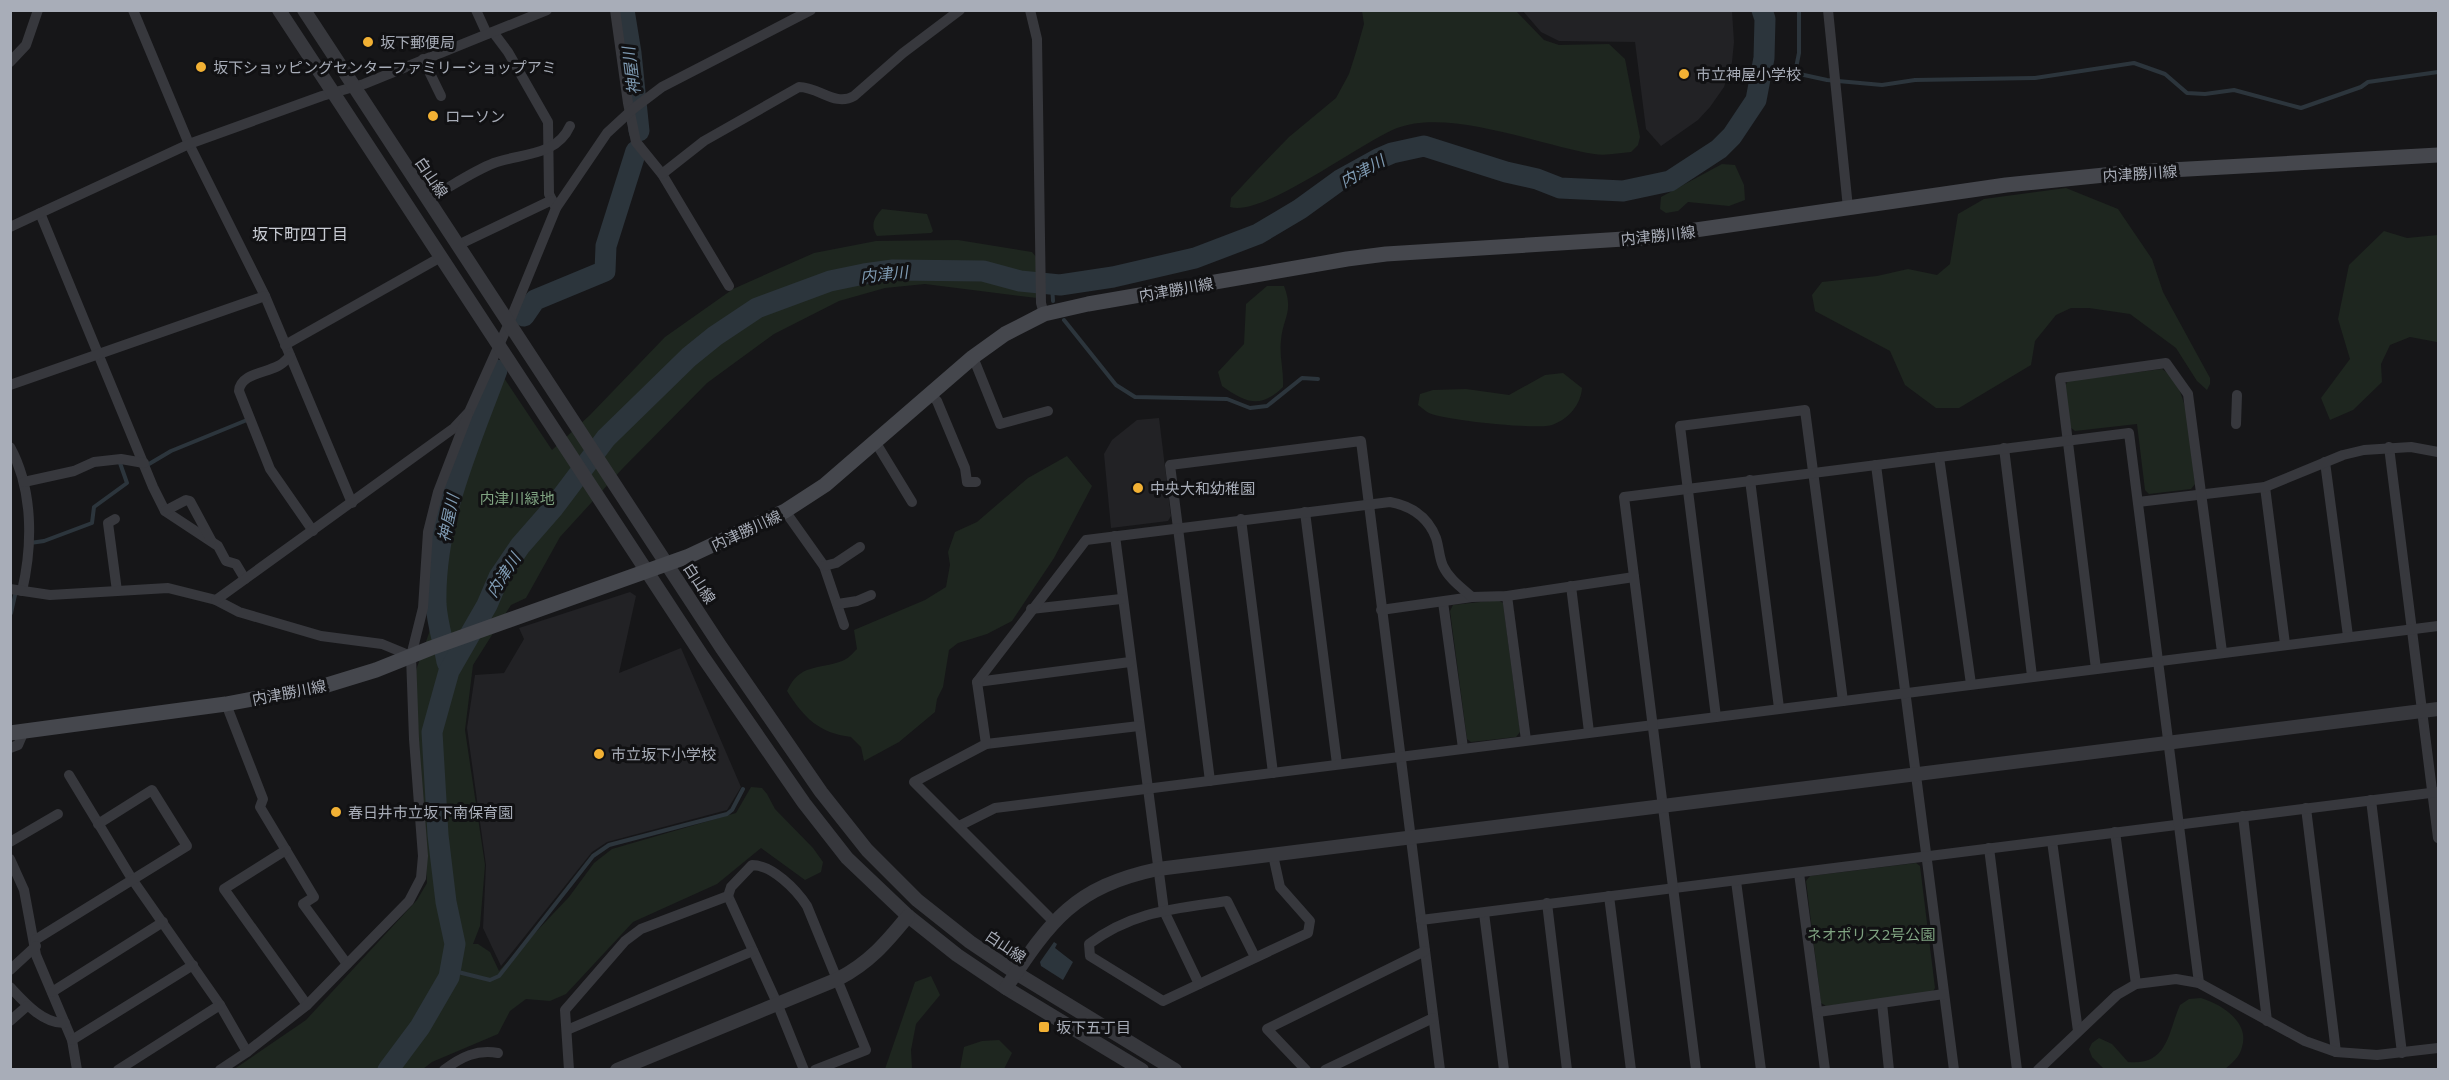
<svg xmlns="http://www.w3.org/2000/svg" width="2449" height="1080" font-family="'Noto Sans','Noto Sans JP',sans-serif">
	<style>
		.built { fill: #222225 }
		.green { fill: #1e261f }
		.water { fill: #2c353c }
		.lines { fill: none; stroke-linecap: round; stroke-linejoin: round }
		.stream { stroke: #2c353c; stroke-width: 4 }
		.river { stroke: #2c353c; stroke-width: 21 }
		.minor { stroke: #37383d; stroke-width: 10 }
		.tertiary { stroke: #37383d; stroke-width: 14 }
		.secondary { stroke: #45474d; stroke-width: 15 }
		.poi-dot { fill: #f2b134; stroke: #111113; stroke-width: 2 }
		.labels { text-anchor: middle; dominant-baseline: central; stroke-width: 6; stroke-linejoin: round; paint-order: stroke }
		.poi-label { font-size: 15px; fill: #a8adb8; stroke: #111113; text-anchor: start }
		.street-label { font-size: 15px; fill: #a8adb8; stroke: #111113 }
		.park-label { font-size: 15px; fill: #7fa381; stroke: #111113 }
		.water-label { font-size: 16px; font-style: italic; fill: #7f9bb3; stroke: #111113 }
		.neighbourhood-label { font-size: 16px; fill: #c9ccd4; stroke: #111113 }
	</style>
	<rect width="100%" height="100%" fill="#161618"/>
	<!-- built -->
	<g class="built">
		<polygon points="1523,11 1732,11 1734,42 1732,62 1724,87 1710,107 1698,120 1661,146 1646,129 1635,42 1559,41 1541,32"/>
		<polygon points="1159,418 1171,516 1168,521 1111,528 1104,454 1112,440 1137,420"/>
		<polygon points="630,592 636,596 619,673 681,648 741,787 727,810 607,842 592,852 501,966 483,928 486,865 467,728 475,675 504,673 524,639 519,628"/>
	</g>
	<!-- green -->
	<g class="green">
		<path d="M 1362,11 L 1516,11 L 1544,40 L 1559,45 L 1609,44 L 1625,59 L 1640,137 L 1638,145 L 1631,152 C 1619,153 1606,156 1594,154 C 1539,145 1450,108 1397,128 C 1361,142 1262,218 1230,207 L 1231,198 L 1257,170 L 1289,137 L 1336,98 L 1349,74 L 1356,52 L 1364,24 Z"/>
		<polygon points="1722,164 1735,165 1744,185 1745,200 1729,206 1688,202 1678,211 1666,213 1660,209 1661,197"/>
		<polygon points="2066,188 2118,209 2152,259 2163,292 2210,378 2210,384 2207,390 2197,381 2176,348 2130,314 2089,308 2071,308 2056,315 2035,341 2031,365 1959,408 1936,408 1905,385 1890,351 1815,311 1812,295 1822,282 1877,276 1908,269 1937,275 1950,264 1958,214 1984,199"/>
		<path d="M 882,209 L 927,214 L 933,231 L 931,233 L 877,236 C 870,225 874,218 882,209 Z"/>
		<polygon points="2384,231 2407,238 2438,235 2438,344 2437,342 2410,337 2390,345 2381,364 2382,382 2353,410 2330,420 2321,398 2350,359 2338,319 2349,265"/>
		<polygon points="958,240 1032,252 1037,258 1037,298 925,284 885,288 839,301 774,334 707,383 623,468 560,537 526,598 511,605 473,665 465,730 485,865 480,926 473,944 478,944 490,952 499,971 569,897 594,863 612,849 736,813 751,787 762,788 767,794 775,809 813,848 823,862 821,872 805,880 761,848 717,884 633,922 566,994 550,1001 526,999 510,1011 498,1034 432,1062 423,1069 233,1070 306,1020 417,900 427,883 415,673 429,633 444,561 448,520 479,422 500,372 552,450 590,415 665,337 733,289 814,253 876,241"/>
		<path d="M 1267,286 L 1284,286 C 1294,312 1283,317 1281,340 C 1279,356 1284,371 1283,387 C 1260,410 1245,402 1222,386 L 1218,372 L 1244,344 L 1246,304 Z"/>
		<path d="M 2162,369 C 2192,387 2191,452 2195,484 L 2191,489 L 2149,494 L 2145,490 L 2137,424 L 2075,431 L 2070,427 L 2065,386 L 2068,381 Z"/>
		<path d="M 1563,373 L 1582,388 C 1581,404 1569,419 1552,425 C 1538,430 1443,420 1429,413 C 1425,411 1421,407 1418,405 L 1420,394 L 1433,390 L 1466,389 L 1509,395 L 1545,375 Z"/>
		<path d="M 1067,456 L 1092,486 L 1054,558 L 1012,621 L 987,634 L 958,643 L 949,650 L 943,687 L 937,699 L 935,712 L 899,742 L 864,761 L 861,747 L 851,737 C 819,733 804,718 787,691 C 800,663 818,670 842,661 C 848,659 853,653 857,649 L 854,630 L 925,600 L 946,587 L 950,565 L 948,552 L 955,532 L 977,522 L 1028,478 Z"/>
		<polygon points="1498,600 1503,603 1520,732 1516,737 1471,742 1467,739 1450,611 1453,605"/>
		<polygon points="1916,863 1920,866 1935,988 1932,993 1826,1006 1821,1003 1806,881 1810,876"/>
		<polygon points="931,976 940,995 916,1024 911,1050 912,1069 885,1069 915,982"/>
		<path d="M 2201,998 C 2221,1004 2250,1022 2242,1047 C 2240,1057 2232,1063 2225,1069 L 2104,1069 L 2092,1057 L 2089,1049 L 2092,1043 L 2099,1038 L 2112,1044 L 2128,1062 C 2169,1066 2168,1031 2180,1005 L 2189,999 Z"/>
		<polygon points="999,1040 1012,1053 1004,1069 960,1069 964,1047 982,1041"/>
	</g>
	<!-- water -->
	<polygon class="water" points="1054,942 1057,944 1055,948 1073,962 1063,980 1041,966 1040,962"/>
	<g class="lines">
		<!-- stream -->
		<g class="stream">
			<polyline points="1795,73 1799,53 1799,10"/>
			<polyline points="1760,77 1781,70 1827,80 1882,85 1915,80 2035,78 2134,63 2165,74 2187,93 2205,94 2234,90 2301,108 2361,87 2368,82 2438,72"/>
			<polyline points="1052,284 1053,301"/>
			<polyline points="1064,320 1116,385 1135,397 1227,399 1250,408 1267,406 1302,378 1318,379"/>
			<polyline points="149,464 171,451 247,420"/>
			<polyline points="30,543 44,541 92,523 94,507 127,483 120,463"/>
			<polyline points="11,613 15,595"/>
			<polyline points="450,970 490,980 499,976 593,856 609,845 727,814 732,810 743,789"/>
		</g>
		<!-- river -->
		<g class="river">
			<polyline points="624,10 631,53 639,131"/>
			<polyline points="524,316 535,300 605,271 606,246 636,151"/>
			<path d="M 447,662 C 444,644 437,623 436,604 C 434,521 469,446 497,370"/>
			<polyline points="388,1070 420,1027 449,977 455,944 446,902 438,835 432,732 449,671 487,605 499,577 520,546 554,507 606,438 689,357 715,336 757,308 830,281 864,274 893,270 983,271 1020,281 1060,285 1113,277 1195,258 1258,234 1300,209 1340,180 1378,159 1392,153 1424,146 1506,172 1537,179 1560,188 1623,191 1670,181 1719,149 1732,136 1756,100 1764,58 1765,19 1762,10"/>
		</g>
		<!-- minor -->
		<g class="minor">
			<polyline points="133,10 189,144 265,296 352,503"/>
			<polyline points="476,10 487,34"/>
			<polyline points="615,10 628,103 636,142 662,174 729,286"/>
			<polyline points="1030,10 1037,39 1041,303 1044,314"/>
			<polyline points="1828,10 1848,208"/>
			<polyline points="493,32 508,52 548,122 549,194 556,208"/>
			<polyline points="423,59 441,96"/>
			<polyline points="10,62 26,45 38,10"/>
			<path d="M 662,174 L 704,141 L 799,87 C 819,87 835,107 854,96 L 903,53 L 960,10"/>
			<path d="M 428,199 C 449,188 471,172 494,163 C 521,153 556,157 570,126"/>
			<polyline points="40,213 153,487 165,511 218,546 226,561 236,564 245,579"/>
			<polyline points="10,227 189,144 322,96 364,84 547,10"/>
			<polyline points="458,245 552,200"/>
			<polyline points="285,345 441,257"/>
			<path d="M 290,356 C 286,360 283,364 278,366 C 265,373 240,374 239,391 L 270,469 L 313,531"/>
			<polyline points="973,357 1000,424 1048,411"/>
			<polyline points="10,385 265,296"/>
			<polyline points="930,394 937,401 965,468 967,482 976,482"/>
			<polyline points="2236,424 2237,395"/>
			<polyline points="876,443 912,502"/>
			<path d="M 10,447 C 33,489 33,544 22,591"/>
			<polyline points="2389,447 2438,838"/>
			<polyline points="2004,448 2032,676"/>
			<polyline points="1939,457 1971,684"/>
			<polyline points="2325,462 2348,636"/>
			<polyline points="1876,465 1954,1070"/>
			<polyline points="1750,480 1779,708"/>
			<polyline points="24,482 74,471 94,462 121,459 144,463"/>
			<polyline points="2265,487 2285,644"/>
			<polyline points="2138,502 2265,487 2343,455 2364,450 2411,447 2438,452"/>
			<polyline points="165,511 186,500 190,501 211,540"/>
			<polyline points="785,511 824,566 844,625"/>
			<polyline points="1305,512 1337,764"/>
			<polyline points="115,519 108,523 117,591"/>
			<polyline points="1241,519 1273,773"/>
			<polyline points="1115,536 1164,911 1199,984"/>
			<polyline points="824,566 836,563 860,547"/>
			<polyline points="1571,586 1589,732"/>
			<polyline points="10,589 50,595 168,588 216,600 239,612 321,636 382,644 411,656"/>
			<polyline points="1507,596 1526,740"/>
			<polyline points="216,600 454,428 469,412 509,323 556,208 607,133 633,109 662,87 811,10"/>
			<polyline points="1443,602 1463,748"/>
			<polyline points="838,604 857,601 871,595"/>
			<polyline points="1031,609 1121,599"/>
			<polyline points="1381,610 1472,597"/>
			<polyline points="2096,669 2060,378 2166,363 2188,394 2222,652"/>
			<polyline points="977,682 1130,662"/>
			<polyline points="226,704 263,799 260,807 314,897 303,904 347,964"/>
			<polyline points="1716,717 1680,426 1805,410 1843,701"/>
			<polyline points="986,744 1139,726"/>
			<polyline points="10,748 18,745 24,731"/>
			<polyline points="69,775 132,879 220,1005 247,1052"/>
			<polyline points="1210,781 1170,465 1361,441 1440,1070"/>
			<polyline points="2371,800 2402,1053"/>
			<polyline points="2306,808 2336,1052"/>
			<polyline points="2243,816 2267,1021"/>
			<polyline points="959,826 995,808 2438,626"/>
			<polyline points="2115,832 2136,984"/>
			<polyline points="2052,841 2078,1031"/>
			<polyline points="10,842 58,814"/>
			<polyline points="1989,848 2017,1070"/>
			<polyline points="286,850 224,889 307,1005"/>
			<polyline points="10,859 24,890 36,955 72,1040 77,1070"/>
			<polyline points="1799,873 1825,1070"/>
			<polyline points="1736,881 1761,1070"/>
			<polyline points="728,896 777,1003 804,1070"/>
			<polyline points="1609,896 1631,1070"/>
			<polyline points="1547,903 1567,1070"/>
			<polyline points="1484,913 1504,1070"/>
			<polyline points="1421,920 2438,792"/>
			<path d="M 1053,921 L 914,782 L 986,744 L 977,682 L 1086,540 L 1390,502 C 1411,506 1428,517 1436,538 C 1439,547 1439,557 1443,566 C 1449,579 1462,588 1472,597 L 1507,596 L 1634,577"/>
			<polyline points="35,940 187,846 152,790 98,824"/>
			<path d="M 1255,957 L 1227,901 C 1174,909 1133,911 1089,944 L 1090,956 L 1163,1001 L 1308,933 L 1310,921 L 1280,887 L 1273,855"/>
			<polyline points="10,970 36,946"/>
			<path d="M 10,987 C 24,1002 43,1024 65,1023"/>
			<polyline points="52,992 163,922"/>
			<polyline points="1882,1003 1889,1070"/>
			<polyline points="1818,1012 1944,994"/>
			<polyline points="10,1021 27,1006"/>
			<polyline points="567,1030 753,951"/>
			<polyline points="72,1040 193,965"/>
			<polyline points="118,1070 220,1005"/>
			<polyline points="220,1070 247,1052 307,1005 409,901 421,878 423,856 414,739 411,656 423,608 428,532 438,492 468,414"/>
			<path d="M 444,1070 C 461,1057 477,1049 498,1053"/>
			<path d="M 569,1070 L 565,1010 L 625,941 L 641,929 L 728,896 L 731,887 L 752,865 C 772,865 796,889 807,906 L 866,1050 L 815,1070"/>
			<polyline points="1306,1070 1267,1029 1425,951"/>
			<polyline points="1325,1070 1433,1018"/>
			<polyline points="1696,1070 1624,497 2129,433 2199,983"/>
			<polyline points="2038,1070 2117,995 2136,984 2176,979 2199,983 2305,1041 2336,1052 2377,1055 2438,1048"/>
		</g>
		<!-- tertiary -->
		<g class="tertiary">
			<polyline points="279,10 703,657 804,803 847,858 908,916 957,955 1006,988 1142,1070"/>
			<polyline points="304,10 721,647 821,792 867,850 917,900 970,942 1016,973 1175,1070"/>
			<path d="M 1006,988 C 1051,920 1074,887 1158,869 L 2438,709"/>
			<path d="M 617,1070 L 838,979 C 869,963 886,943 908,916"/>
		</g>
		<!-- secondary -->
		<polyline class="secondary" points="10,733 226,704 327,685 376,670 431,648 689,556 785,511 825,485 973,357 1005,334 1044,314 1088,304 1347,259 1386,254 1640,238 2006,185 2134,172 2438,155"/>
	</g>
	<!-- markers -->
	<g class="poi-dot">
		<circle cx="368" cy="42" r="6"/>
		<circle cx="201" cy="67" r="6"/>
		<circle cx="1684" cy="74" r="6"/>
		<circle cx="433" cy="116" r="6"/>
		<circle cx="1138" cy="488" r="6"/>
		<circle cx="599" cy="754" r="6"/>
		<circle cx="336" cy="812" r="6"/>
		<rect x="1038" y="1021" width="12" height="12" rx="3"/>
	</g>
	<g class="labels">
		<!-- poi labels -->
		<g class="poi-label">
			<text x="380" y="42">坂下郵便局</text>
			<text x="213" y="67">坂下ショッピングセンターファミリーショップアミ</text>
			<text x="1696" y="74">市立神屋小学校</text>
			<text x="445" y="116">ローソン</text>
			<text x="1150" y="488">中央大和幼稚園</text>
			<text x="611" y="754">市立坂下小学校</text>
			<text x="348" y="812">春日井市立坂下南保育園</text>
			<text x="1056" y="1027">坂下五丁目</text>
		</g>
		<!-- street labels -->
		<g class="street-label">
			<text transform="translate(2140 173) rotate(-4)">内津勝川線</text>
			<text transform="translate(432 177) rotate(56)">白山線</text>
			<text transform="translate(1658 235) rotate(-6)">内津勝川線</text>
			<text transform="translate(1176 289) rotate(-10)">内津勝川線</text>
			<text transform="translate(746 530) rotate(-25)">内津勝川線</text>
			<text transform="translate(700 583) rotate(57)">白山線</text>
			<text transform="translate(289 692) rotate(-11)">内津勝川線</text>
			<text transform="translate(1006 946) rotate(34)">白山線</text>
		</g>
		<!-- park labels -->
		<g class="park-label">
			<text x="517" y="498">内津川緑地</text>
			<text x="1871" y="934">ネオポリス2号公園</text>
		</g>
		<!-- water labels -->
		<g class="water-label">
			<text transform="translate(631 71) rotate(-97)">神屋川</text>
			<text transform="translate(1362 171) rotate(-29)">内津川</text>
			<text transform="translate(884 274) rotate(-6)">内津川</text>
			<text transform="translate(448 518) rotate(-78)">神屋川</text>
			<text transform="translate(503 575) rotate(-57)">内津川</text>
		</g>
		<!-- neighbourhood labels -->
		<g class="neighbourhood-label">
			<text x="300" y="234">坂下町四丁目</text>
		</g>
	</g>
	<!-- border -->
	<rect width="2449" height="1080" fill="none" stroke="#a8adb8" stroke-width="24"/>
</svg>
